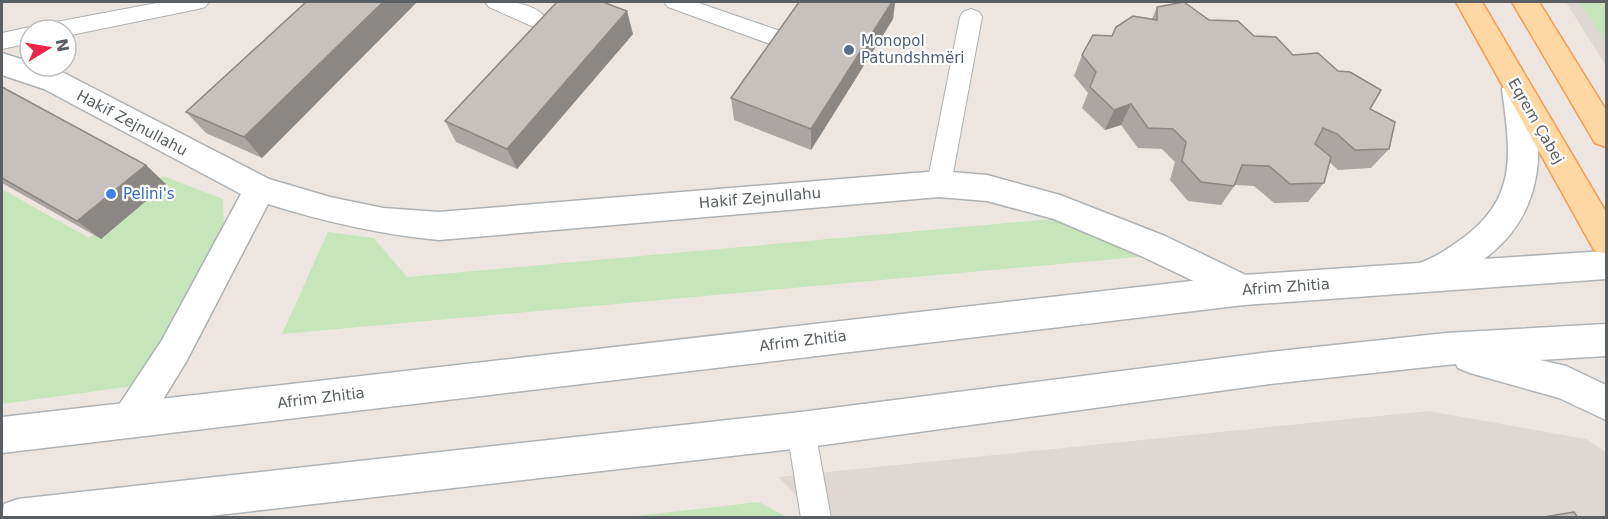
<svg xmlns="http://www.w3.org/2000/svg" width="1608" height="519" font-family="'DejaVu Sans',sans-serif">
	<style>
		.education { fill: #dfd7d1 }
		.green { fill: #c7e5bb }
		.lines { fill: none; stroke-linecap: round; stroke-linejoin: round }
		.lane-casing { stroke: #acb1b4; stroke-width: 2 }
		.street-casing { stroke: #acb1b4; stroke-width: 3 }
		.secondary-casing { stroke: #adb3b7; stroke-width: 3 }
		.primary-casing { stroke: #f59a51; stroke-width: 3 }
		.lane { fill: #fff; fill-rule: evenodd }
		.street { fill: #fff; fill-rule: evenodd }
		.secondary { fill: #fff; fill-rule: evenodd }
		.primary { fill: #ffd7a2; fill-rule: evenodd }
		.wall { fill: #aba6a3 }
		.shaded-wall { fill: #8b8784 }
		.building { fill: #c7c1bd; stroke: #8b8784; stroke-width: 1.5 }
		.service-dot { fill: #5c6f8a; stroke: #fff; stroke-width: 2 }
		.shop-dot { fill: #3f7fe0; stroke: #fff; stroke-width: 2 }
		.labels { text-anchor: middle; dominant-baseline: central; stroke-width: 4.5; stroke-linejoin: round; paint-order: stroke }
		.service-label { font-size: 15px; fill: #4e5e75; stroke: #fff; text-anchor: start }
		.street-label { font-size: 15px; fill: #595f62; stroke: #fff }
		.shop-label { font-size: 15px; fill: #366cbe; stroke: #fff; text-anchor: start }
	</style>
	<rect width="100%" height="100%" fill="#ede6e0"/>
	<!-- education -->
	<g class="education">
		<polygon points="1566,2 1606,2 1606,66"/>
		<polygon points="1428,411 1586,439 1606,452 1606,517 809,517 806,505 778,477"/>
	</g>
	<!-- green -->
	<g class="green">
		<polygon points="1579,2 1606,2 1606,42"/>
		<polygon points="163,176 223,199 225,258 155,383 2,404 2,189 89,238"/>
		<polygon points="1052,219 1106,232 1150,256 282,334 328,232 374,238 407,277"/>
		<polygon points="759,502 787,517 627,517"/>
	</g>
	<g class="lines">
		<!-- lane casing -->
		<g class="lane-casing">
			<g id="lane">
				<polygon points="162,2 209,2 205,7 198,9 66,36 66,30 45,30 48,25 56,22"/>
				<path d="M 485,2 C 504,0 536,2 547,20 L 544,25 L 536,28 L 489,7 Z"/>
				<polygon points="664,2 696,2 789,34 792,40 789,46 781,48 668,7"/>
				<polygon points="971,9 979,12 982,17 951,184 948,191 939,194 930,191 927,184 960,17 963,12"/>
				<polygon points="30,27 38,30 30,30 30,43 2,49 2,33"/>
				<polygon points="801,416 811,420 815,430 831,518 801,518 787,430 791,420"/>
			</g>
		</g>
		<!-- street casing -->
		<g class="street-casing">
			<path id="street" d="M 2,53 L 30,62 L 30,66 L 42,66 L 64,73 L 269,179 L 330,197 L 383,208 L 439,212 L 939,171 L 987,175 L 1060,195 L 1165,236 L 1256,280 L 1261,290 L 1256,300 L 1244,305 L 1141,256 L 1054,219 L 987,201 L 939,197 L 439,240 C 378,234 326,222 268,204 L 186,362 L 143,432 L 130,437 L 117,432 L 112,420 L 117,408 L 162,340 L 241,194 L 44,89 L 2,75 Z"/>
		</g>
		<!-- secondary casing -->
		<g class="secondary-casing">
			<g id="secondary">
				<path d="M 1517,78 L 1527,81 C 1535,94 1535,111 1537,126 C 1543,180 1529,226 1484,259 L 1606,251 L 1606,279 L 1244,305 L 2,453 L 2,417 L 1244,275 L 1419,263 C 1435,258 1449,248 1463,238 C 1519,197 1510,151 1502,89 L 1507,81 Z"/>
				<polygon points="1606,324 1606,356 1540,360 1566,366 1606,385 1606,420 1559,398 1470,373 1458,368 1456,364 1446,365 1270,384 801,448 192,518 2,518 4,504 18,499 801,412 1270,352 1446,333"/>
			</g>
		</g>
		<!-- primary casing -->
		<g class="primary-casing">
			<g id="primary">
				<polygon points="1456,2 1482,2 1606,212 1606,254 1594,250"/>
				<polygon points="1512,2 1539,2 1606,110 1606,147 1595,143"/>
			</g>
		</g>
		<!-- lane -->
		<use href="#lane" class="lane"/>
		<!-- street -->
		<use href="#street" class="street"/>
		<!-- secondary -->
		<use href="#secondary" class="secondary"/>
		<!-- primary -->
		<use href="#primary" class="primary"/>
	</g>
	<!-- wall -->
	<g class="wall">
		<polygon points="799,2 895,2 893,19 811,150 734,120 731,98"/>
		<polygon points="416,3 262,158 206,133 186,112"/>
		<polygon points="1157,7 1209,20 1254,36 1293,55 1370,109 1389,149 1371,168 1338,170 1329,162 1324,183 1308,202 1274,203 1254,186 1235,185 1221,205 1188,201 1170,180 1175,162 1162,149 1138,148 1121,125 1105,130 1082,108 1088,93 1074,76 1082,55 1112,36 1152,19"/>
		<polygon points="633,34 517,169 456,142 445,121"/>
		<polygon points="2,87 166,184 101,239 2,183"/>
	</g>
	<!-- shaded-wall -->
	<g class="shaded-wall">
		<polygon points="383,2 415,2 416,3 262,158 244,137"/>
		<polygon points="892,2 895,2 893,19 811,150 811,129"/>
		<polygon points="627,11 633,34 517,169 507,149"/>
		<polygon points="1131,104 1121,125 1105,130 1114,110"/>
		<polygon points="146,165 166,184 101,239 77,221"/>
	</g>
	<!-- building -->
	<g class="building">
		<polygon points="306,2 383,2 244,137 186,112"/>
		<polygon points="557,2 603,2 627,11 507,149 445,121"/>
		<polygon points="799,2 892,2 811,129 731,98"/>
		<polygon points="1184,2 1209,20 1238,21 1254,36 1276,37 1293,55 1318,53 1338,71 1350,72 1381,90 1370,109 1395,122 1389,149 1355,150 1337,134 1323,128 1315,144 1331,157 1324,183 1290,184 1269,166 1242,165 1234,186 1201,182 1182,161 1186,142 1173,129 1148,128 1131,104 1114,110 1090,87 1096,72 1082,55 1093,35 1112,36 1116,27 1133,16 1157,20 1157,7"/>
		<polygon points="2,87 146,165 77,221 2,178"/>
		<polygon points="1574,512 1578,518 1537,518"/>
	</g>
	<!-- markers -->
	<circle class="service-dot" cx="849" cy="50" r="6"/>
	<circle class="shop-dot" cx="111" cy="194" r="6"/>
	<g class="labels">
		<!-- service labels -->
		<g class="service-label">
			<text x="861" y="41">Monopol<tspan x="861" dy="17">Patundshmëri</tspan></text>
		</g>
		<!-- street labels -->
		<g class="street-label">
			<text transform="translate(1536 121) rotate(60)">Eqrem Çabej</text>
			<text transform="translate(132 123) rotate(28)">Hakif Zejnullahu</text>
			<text transform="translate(760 198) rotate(-5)">Hakif Zejnullahu</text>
			<text transform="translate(1286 287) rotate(-4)">Afrim Zhitia</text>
			<text transform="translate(803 341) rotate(-7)">Afrim Zhitia</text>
			<text transform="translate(321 398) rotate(-7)">Afrim Zhitia</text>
		</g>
		<!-- shop labels -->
		<g class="shop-label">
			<text x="123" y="194">Pelini's</text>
		</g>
	</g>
	<!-- border -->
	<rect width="1608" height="519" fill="none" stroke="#595f62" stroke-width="6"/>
	<!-- north arrow -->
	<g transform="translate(48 48) rotate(79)"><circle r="28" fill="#ffffff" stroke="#bdbfc0" stroke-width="1.5"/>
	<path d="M0-4.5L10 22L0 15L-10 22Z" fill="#ed254c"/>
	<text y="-9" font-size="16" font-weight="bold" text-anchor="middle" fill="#595f62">N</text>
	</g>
</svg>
